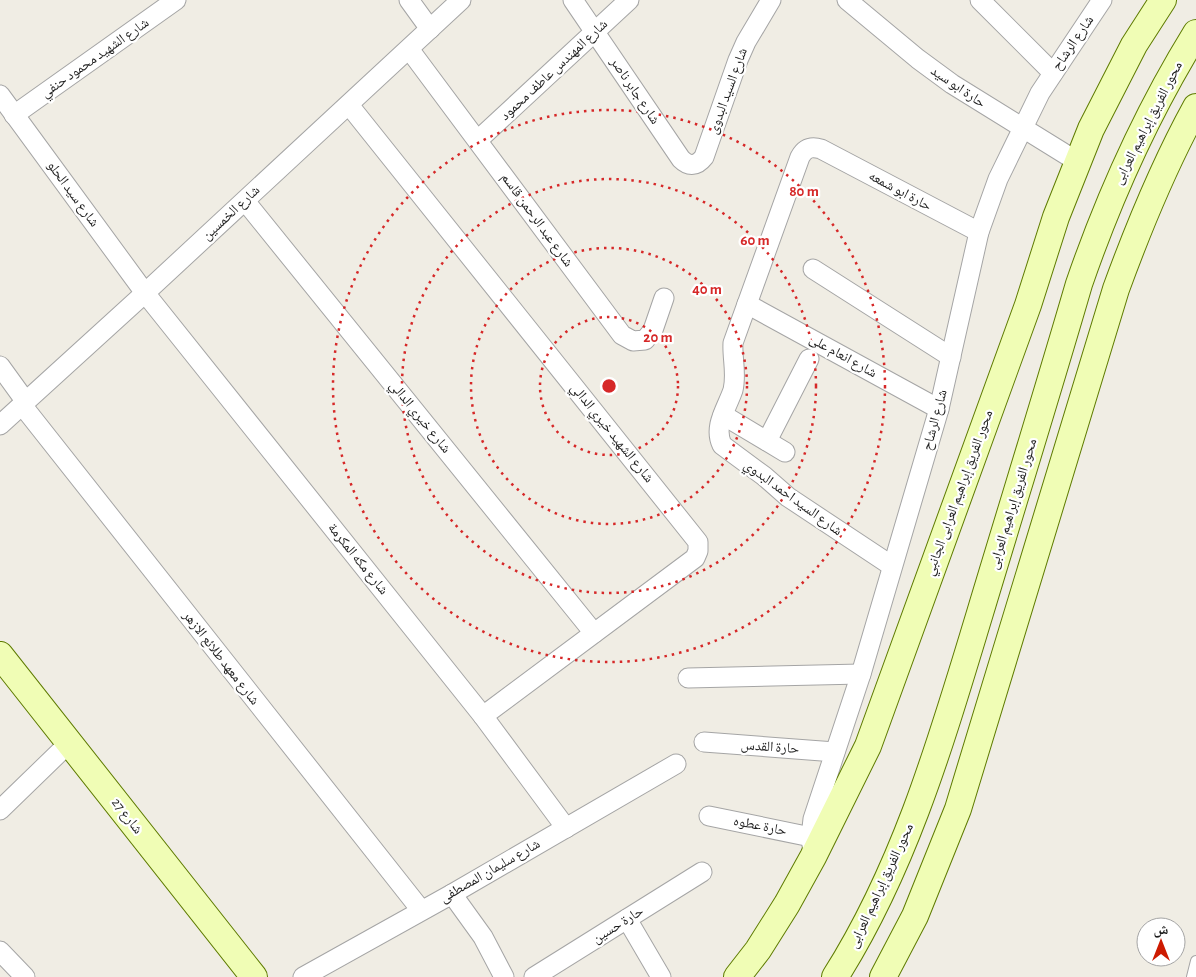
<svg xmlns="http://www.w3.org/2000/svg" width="1196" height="977" font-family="'Alegreya Sans','Noto Naskh Arabic',sans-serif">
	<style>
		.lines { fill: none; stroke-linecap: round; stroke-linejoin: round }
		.lane-casing { stroke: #a5a5a5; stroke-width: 12 }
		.street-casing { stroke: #a5a5a5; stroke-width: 21 }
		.secondary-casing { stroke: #5e7b00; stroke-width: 28 }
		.lane { stroke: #fff; stroke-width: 10 }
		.street { stroke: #fff; stroke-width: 19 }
		.secondary { stroke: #f0fdb5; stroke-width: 26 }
		.ring { fill: none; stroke: #d62828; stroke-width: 2.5; stroke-dasharray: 2.5 5 }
		.labels { text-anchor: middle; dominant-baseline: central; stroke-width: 4.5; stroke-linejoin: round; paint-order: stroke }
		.street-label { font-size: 14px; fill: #1e1e1e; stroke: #fff }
		.centre { fill: #d62828; stroke: #fff; stroke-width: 2.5 }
		.ring-label { font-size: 15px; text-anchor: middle; font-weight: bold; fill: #d62828; stroke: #fff; stroke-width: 4.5; stroke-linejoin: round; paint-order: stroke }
	</style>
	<rect width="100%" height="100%" fill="#f0ede4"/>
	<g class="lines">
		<!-- lane casing -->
		<g class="lane-casing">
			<polyline id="lane" points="1192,977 1196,961"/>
		</g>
		<!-- street casing -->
		<g class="street-casing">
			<g id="street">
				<polyline points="409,0 430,29"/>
				<path d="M 573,0 L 681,159 C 689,167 697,166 704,157 L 738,60 L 746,42 L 771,0"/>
				<polyline points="847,0 918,59 952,84 1078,162"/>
				<polyline points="980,0 1053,73"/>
				<polyline points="409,49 622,335 633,341 645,340 653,330 664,298"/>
				<polyline points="0,95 145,293 483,716 566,828"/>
				<polyline points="349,105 698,542 698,551 695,558 483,716"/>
				<polyline points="14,115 176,0"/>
				<polyline points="478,140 629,0"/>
				<polyline points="245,201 594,633"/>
				<polyline points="813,269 951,357"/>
				<polyline points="747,304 939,409"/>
				<polyline points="0,366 26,402"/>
				<polyline points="22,405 421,910"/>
				<polyline points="723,415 785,452"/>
				<polyline points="0,425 145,293 461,0"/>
				<polyline points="767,441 809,359"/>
				<path d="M 892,566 L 788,497 L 764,476 L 722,445 C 713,426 727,408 733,390 C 737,374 732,358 733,343 L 800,157 C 805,148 811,146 821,149 L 979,232"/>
				<polyline points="688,678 861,674"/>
				<polyline points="704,742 835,752"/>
				<polyline points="0,810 69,743"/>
				<polyline points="709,816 811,837"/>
				<polyline points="813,854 811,837 813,819 861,674 939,409 979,232 998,179 1040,93 1102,0"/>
				<polyline points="452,894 483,937 504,977"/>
				<polyline points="627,919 661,977"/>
				<polyline points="0,951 25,977"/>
				<polyline points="303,977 452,894 676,764"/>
				<polyline points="534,977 702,872"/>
			</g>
		</g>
		<!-- secondary casing -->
		<g class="secondary-casing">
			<g id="secondary">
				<polyline points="0,655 254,977"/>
				<polyline points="737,977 758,950 787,904 813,857 868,746 1028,305 1056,217 1091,129 1134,45 1163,0"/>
				<path d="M 835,977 C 906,865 942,738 980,613 C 1013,503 1047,394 1079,284 C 1110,194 1146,114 1196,33"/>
				<path d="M 883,977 L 915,916 L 958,809 L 1116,289 C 1139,226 1164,165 1196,107"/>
			</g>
		</g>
		<!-- lane -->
		<use href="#lane" class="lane"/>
		<!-- street -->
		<use href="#street" class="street"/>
		<!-- secondary -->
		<use href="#secondary" class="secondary"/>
	</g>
	<!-- distance rings -->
	<g class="ring">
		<circle cx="609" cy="386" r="69"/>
		<circle cx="609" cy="386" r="138"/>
		<circle cx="609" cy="386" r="207"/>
		<circle cx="609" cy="386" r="276"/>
	</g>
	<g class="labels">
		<!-- street labels -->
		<g class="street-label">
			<text transform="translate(1073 43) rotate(-56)">شارع الرشاح</text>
			<text transform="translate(95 58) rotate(-35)">شارع الشهيد محمود حنفي</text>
			<text transform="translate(554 70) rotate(-43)">شارع المهندس عاطف محمود</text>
			<text transform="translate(958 87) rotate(34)">حارة ابو سيد</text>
			<text transform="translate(635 91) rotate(56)">شارع جابر ناصر</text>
			<text transform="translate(728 91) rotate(-70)">شارع السيد البدوى</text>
			<text transform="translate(1148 123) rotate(-63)">محور الفريق إبراهيم العرابى</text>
			<text transform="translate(900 191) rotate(28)">حارة ابو شمعه</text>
			<text transform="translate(73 194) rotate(54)">شارع سيد الحلو</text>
			<text transform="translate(231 213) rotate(-43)">شارع الخمسين</text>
			<text transform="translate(537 220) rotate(54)">شارع عبد الرحمن قاسم</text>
			<text transform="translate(843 356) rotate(29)">شارع انعام على</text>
			<text transform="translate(420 417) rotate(51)">شارع خيري الدالي</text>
			<text transform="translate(935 420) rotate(-75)">شارع الرشاح</text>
			<text transform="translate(612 433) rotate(51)">شارع الشهيد خيري الدالي</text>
			<text transform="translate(959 493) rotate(-70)">محور الفريق إبراهيم العرابى الجانبي</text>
			<text transform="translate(793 498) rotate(36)">شارع السيد احمد البدوي</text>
			<text transform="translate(1013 504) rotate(-73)">محور الفريق إبراهيم العرابى</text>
			<text transform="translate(358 559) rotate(51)">شارع مكه المكرمة</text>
			<text transform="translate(221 658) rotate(52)">شارع معهد طلائع الازهر</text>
			<text transform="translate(770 747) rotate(4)">حارة القدس</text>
			<text transform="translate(127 816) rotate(52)">شارع 27</text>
			<text transform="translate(760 826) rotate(11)">حارة عطوه</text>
			<text transform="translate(490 871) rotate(-30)">شارع سليمان المصطفى</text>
			<text transform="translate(881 886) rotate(-65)">محور الفريق إبراهيم العرابى</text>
			<text transform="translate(618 925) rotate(-32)">حارة حسين</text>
		</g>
	</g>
	<circle cx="609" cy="386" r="8" class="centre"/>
	<g class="ring-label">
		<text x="804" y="196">80 m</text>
		<text x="755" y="245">60 m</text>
		<text x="707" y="294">40 m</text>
		<text x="658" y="342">20 m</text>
	</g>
	<!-- north arrow -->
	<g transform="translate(1161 942)"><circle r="24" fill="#ffffff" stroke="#a5a5a5"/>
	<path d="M0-4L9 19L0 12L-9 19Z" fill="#cd1a00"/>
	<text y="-8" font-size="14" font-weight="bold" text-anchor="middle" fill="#1e1e1e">ش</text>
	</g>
</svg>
